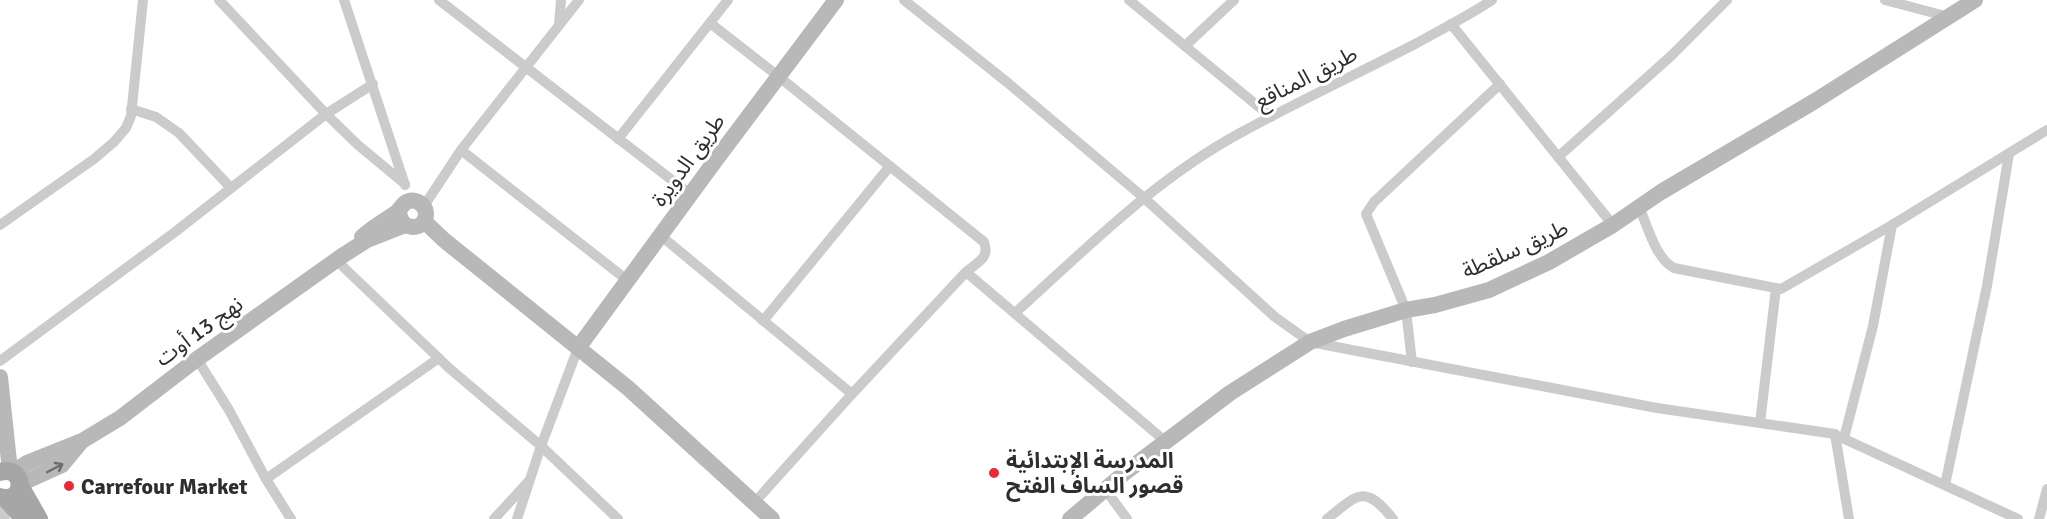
<svg xmlns="http://www.w3.org/2000/svg" width="2047" height="519" font-family="Signika,'Noto Sans Arabic',sans-serif">
	<style>
		.lines { fill: none; stroke-linecap: round; stroke-linejoin: round }
		.street { stroke: #cbcbcb; stroke-width: 10 }
		.secondary { stroke: #b8b8b8; stroke-width: 16 }
		.primary { stroke: #a6a6a6; stroke-width: 18 }
		.oneway { stroke: #6c6c6c }
		.poi-dot { fill: #eb2a38; stroke: #fff; stroke-width: 2 }
		.labels { text-anchor: middle; dominant-baseline: central; stroke-width: 6; stroke-linejoin: round; paint-order: stroke }
		.street-label { font-size: 22px; fill: #2e2e2e; stroke: #fff }
		.poi-label { font-size: 22px; font-weight: bold; fill: #2e2e2e; stroke: #fff; text-anchor: start }
	</style>
	<rect width="100%" height="100%" fill="#fff"/>
	<g class="lines">
		<!-- street -->
		<g class="street">
			<polyline points="219,0 326,114 358,145 405,184"/>
			<polyline points="344,0 405,185"/>
			<polyline points="439,0 690,194"/>
			<polyline points="904,0 1008,83 1143,197 1275,317 1310,342 1657,408 1835,434 1849,519"/>
			<polyline points="1129,0 1271,117"/>
			<polyline points="1885,0 1949,17"/>
			<path d="M 710,23 L 778,76 L 984,242 C 990,258 978,262 966,272 L 852,394"/>
			<polyline points="1451,24 1613,225"/>
			<polyline points="559,25 561,0"/>
			<polyline points="1185,46 1234,0"/>
			<polyline points="131,109 156,117 179,133 231,188"/>
			<polyline points="618,139 728,0"/>
			<polyline points="461,150 627,280"/>
			<polyline points="1558,157 1671,56 1727,0"/>
			<polyline points="424,206 461,150 579,0"/>
			<path d="M 1639,207 C 1648,226 1655,258 1674,268 L 1781,289 L 1892,225 L 2047,130"/>
			<polyline points="0,225 94,159 114,142 126,128 131,116 143,0"/>
			<polyline points="660,235 852,394 754,503"/>
			<polyline points="336,260 449,368 541,446 618,519"/>
			<polyline points="966,272 1165,441"/>
			<path d="M 1015,313 C 1087,248 1156,178 1242,132 C 1299,101 1359,73 1417,43 C 1442,29 1468,16 1492,0"/>
			<polyline points="763,321 890,166"/>
			<polyline points="197,359 229,410 266,479 291,519"/>
			<polyline points="0,361 175,232 326,114 373,84"/>
			<polyline points="1412,362 1406,310 1366,214 1374,202 1500,84"/>
			<polyline points="1760,423 1776,288"/>
			<polyline points="1838,436 2018,519"/>
			<polyline points="1844,438 1873,326 1892,225"/>
			<polyline points="266,479 439,358"/>
			<polyline points="1945,485 1987,286 2009,154"/>
			<polyline points="1105,489 1127,519"/>
			<polyline points="0,504 5,519"/>
			<polyline points="494,519 528,482"/>
			<polyline points="517,519 541,446 578,348"/>
			<path d="M 1327,519 C 1358,494 1365,484 1393,519"/>
			<polyline points="2039,519 2047,489"/>
		</g>
		<!-- secondary -->
		<g class="secondary">
			<polyline points="424,221 444,240 628,388 772,519"/>
			<path d="M 362,237 C 373,227 384,221 396,213 C 400,210 401,206 405,203 C 413,197 425,203 426,213 C 427,231 400,233 399,211"/>
			<polyline points="578,348 715,161 836,0"/>
			<polyline points="0,377 10,471"/>
			<polyline points="13,472 27,463 82,441 120,418 197,359 342,256 367,240 405,225"/>
			<polyline points="20,484 62,465 81,442"/>
			<polyline points="1070,519 1127,471 1230,393 1310,342 1344,329 1406,310 1435,305 1489,290 1549,262 1613,225 1661,192 1815,101 1975,0"/>
		</g>
		<!-- primary -->
		<g class="primary">
			<path d="M 0,472 C 26,464 26,505 0,497"/>
			<polyline points="20,486 39,519"/>
			<polyline points="6,499 24,519"/>
		</g>
	</g>
	<!-- one-way arrows -->
	<defs><path id="oneway-shaft" d="M-6 0H5M1.5-3L5.5 0L1.5 3" fill="none" stroke-width="1.6" stroke-linecap="round" stroke-linejoin="round" transform="scale(1.5)"/></defs>
	<use class="oneway" href="#oneway-shaft" transform="translate(55 468) rotate(-28)"/>
	<!-- markers -->
	<g class="poi-dot">
		<circle cx="994" cy="473" r="6"/>
		<circle cx="69" cy="486" r="6"/>
	</g>
	<g class="labels">
		<!-- street labels -->
		<g class="street-label">
			<text transform="translate(1306 77) rotate(-27)">طريق المناقع</text>
			<text transform="translate(688 160) rotate(-54)">طريق الدويرة</text>
			<text transform="translate(1515 249) rotate(-24)">طريق سلقطة</text>
			<text transform="translate(199 331) rotate(-36)">نهج 13 أوت</text>
		</g>
		<!-- poi labels -->
		<g class="poi-label">
			<text x="1006" y="460">المدرسة الإبتدائية<tspan x="1006" dy="25">قصور الساف الفتح</tspan></text>
			<text x="81" y="486">Carrefour Market</text>
		</g>
	</g>
</svg>
